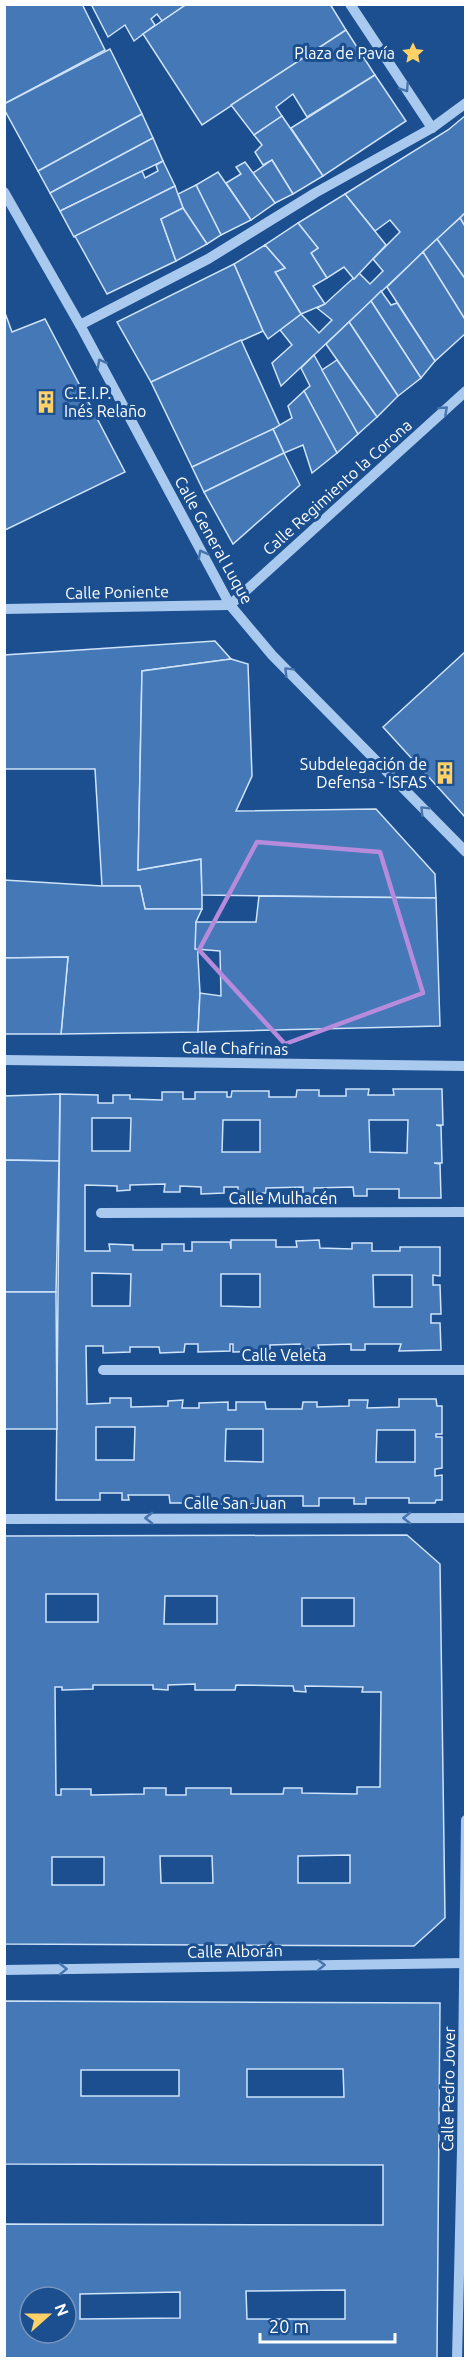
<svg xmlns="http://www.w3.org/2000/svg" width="470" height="2363" font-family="Ubuntu,sans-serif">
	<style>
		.building { fill: #4478b7; stroke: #cfe3fa; stroke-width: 1.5; fill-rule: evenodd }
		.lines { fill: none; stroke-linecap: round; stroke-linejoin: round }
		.minor { stroke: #a9c9ee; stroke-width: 10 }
		.oneway { stroke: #4674ac }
		.marked { fill: none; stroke: #b68bdc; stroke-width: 4.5; stroke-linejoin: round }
		.labels { text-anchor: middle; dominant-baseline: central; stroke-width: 6; stroke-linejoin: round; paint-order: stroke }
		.poi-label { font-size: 16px; fill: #fff; stroke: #1b4f8f; text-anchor: end }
		.street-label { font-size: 16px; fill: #fff; stroke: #1b4f8f }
	</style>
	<rect width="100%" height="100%" fill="#1b4f8f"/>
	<!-- building -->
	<g class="building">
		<polygon points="4,4 82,4 105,50 4,104"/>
		<polygon points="91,4 187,4 162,21 157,14 151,19 155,25 134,41 125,25 108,37"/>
		<polygon points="187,4 330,4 346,30 202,125 143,34"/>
		<polygon points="346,30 375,75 307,117 293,94 276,107 282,116 254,135 231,105"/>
		<polygon points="110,49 142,114 38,171 4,109 4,104"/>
		<polygon points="375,75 406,121 323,176 291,128"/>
		<polygon points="142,114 153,138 50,193 38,171"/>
		<polygon points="466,115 466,212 281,386 272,363 292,345 280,330 301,314 319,333 332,320 317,308 325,304 359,273 370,284 383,271 373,259 400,232 390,220 375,231 345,194 448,130"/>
		<polygon points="282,116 323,176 293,194 272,160 263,165 255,152 262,145 254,135"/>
		<polygon points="153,138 163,161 60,211 50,193"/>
		<polygon points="272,160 293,194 275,203 253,173"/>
		<polygon points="163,161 175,186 74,237 60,211 142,171 145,178 158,171 156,165"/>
		<polygon points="245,162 275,203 251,220 226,183 241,174 236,167"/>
		<polygon points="218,172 251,220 221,235 196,185"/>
		<polygon points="196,185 221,235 207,244 183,208 178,194"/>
		<polygon points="175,186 183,208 161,219 176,261 107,294 75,236"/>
		<polygon points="345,194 386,245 354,279 344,267 327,278 311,253 318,248 298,223"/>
		<polygon points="183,208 207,244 176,261 161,219"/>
		<polygon points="466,212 466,228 460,218"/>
		<polygon points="460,218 466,228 466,280 437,239"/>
		<polygon points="298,223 318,248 311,253 327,278 313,286 325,304 301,314 275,272 285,268 265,245"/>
		<polygon points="437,239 466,280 466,321 423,252"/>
		<polygon points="265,245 285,268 275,272 301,314 268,339 263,331 234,264"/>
		<polygon points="423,252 466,321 466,333 435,361 387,287"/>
		<polygon points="234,264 263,331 151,382 117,322"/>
		<polygon points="381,291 391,305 397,303 435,361 421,378 371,301"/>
		<polygon points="371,301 421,378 398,396 349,322"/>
		<polygon points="4,310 12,332 45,319 125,472 5,530"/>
		<polygon points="349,322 398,396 377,417 326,344"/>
		<polygon points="241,340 280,426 192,467 151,382"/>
		<polygon points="314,355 358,434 337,453 304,391 310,386 301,368"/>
		<polygon points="337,360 377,417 358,434 322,370"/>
		<polygon points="304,391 337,453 312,473 303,445 284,453 273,429 292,418 288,406"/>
		<polygon points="273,429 284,453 204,492 192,467"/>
		<polygon points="284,453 300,485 233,544 204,492"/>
		<polygon points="215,641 231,659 142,671 138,870 201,859 202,895 202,909 145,909 140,886 102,886 95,769 4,769 4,655"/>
		<polygon points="465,652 466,652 466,818 383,727"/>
		<polygon points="231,659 248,664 252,776 236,811 376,809 435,874 436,898 202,895 201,859 138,870 142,671"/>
		<polygon points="4,880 102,886 140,886 145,909 202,909 196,922 200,993 198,1032 61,1034 68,957 4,958"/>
		<polygon points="259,896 436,898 440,1026 198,1032 200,993 221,996 220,951 195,949 196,922 256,922"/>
		<polygon points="68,957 61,1034 4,1034 4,958"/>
		<path d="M 346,1089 L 369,1089 L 368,1095 L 394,1095 L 393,1089 L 442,1089 L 443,1125 L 436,1125 L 441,1126 L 442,1163 L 434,1163 L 440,1164 L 441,1198 L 399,1198 L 399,1189 L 367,1189 L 367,1196 L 354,1196 L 353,1187 L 314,1188 L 314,1194 L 303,1195 L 303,1187 L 266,1188 L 266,1193 L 238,1193 L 238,1187 L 224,1187 L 224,1193 L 201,1194 L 201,1187 L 180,1186 L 180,1192 L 164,1192 L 165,1184 L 130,1185 L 130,1190 L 117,1191 L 117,1186 L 85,1185 L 85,1251 L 110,1251 L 109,1244 L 133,1245 L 133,1250 L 162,1250 L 162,1244 L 184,1244 L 184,1251 L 192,1251 L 192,1242 L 230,1242 L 231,1249 L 231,1240 L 276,1240 L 276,1247 L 297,1247 L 296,1241 L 319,1240 L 320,1248 L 352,1249 L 352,1243 L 372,1243 L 372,1251 L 400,1251 L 400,1247 L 440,1247 L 440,1276 L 433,1275 L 433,1285 L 440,1285 L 441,1314 L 431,1314 L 431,1323 L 440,1323 L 441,1350 L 399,1351 L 401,1344 L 365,1344 L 365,1350 L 351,1350 L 351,1344 L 318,1345 L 319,1349 L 300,1350 L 300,1344 L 270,1345 L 270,1351 L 233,1352 L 233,1344 L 230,1344 L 230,1351 L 198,1352 L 198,1344 L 185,1344 L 184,1352 L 160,1353 L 159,1347 L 130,1347 L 130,1352 L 103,1353 L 103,1346 L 86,1346 L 87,1404 L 110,1403 L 110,1398 L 131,1398 L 131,1407 L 168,1406 L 168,1401 L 183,1400 L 182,1408 L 199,1408 L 199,1403 L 228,1402 L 228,1410 L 236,1410 L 236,1402 L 265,1402 L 266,1409 L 302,1409 L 303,1402 L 317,1402 L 317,1407 L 349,1406 L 349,1400 L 368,1400 L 367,1408 L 399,1407 L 399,1399 L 436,1399 L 437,1406 L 442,1406 L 442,1434 L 436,1434 L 436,1437 L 442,1437 L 442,1468 L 435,1469 L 435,1476 L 442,1475 L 442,1500 L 436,1500 L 435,1503 L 409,1503 L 409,1498 L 366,1498 L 366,1504 L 354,1504 L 354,1498 L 319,1498 L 319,1506 L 303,1506 L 303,1496 L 268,1496 L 267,1504 L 235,1504 L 236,1498 L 229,1498 L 229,1504 L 200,1504 L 200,1497 L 187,1497 L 187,1503 L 170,1503 L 169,1495 L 128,1495 L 129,1500 L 122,1500 L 122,1493 L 100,1493 L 100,1500 L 56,1500 L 60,1094 L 98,1095 L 98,1103 L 113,1103 L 113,1095 L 130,1095 L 130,1099 L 162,1100 L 162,1092 L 183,1092 L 183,1099 L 195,1099 L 195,1092 L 227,1092 L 227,1097 L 231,1097 L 232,1091 L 269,1091 L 269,1097 L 296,1097 L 297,1090 L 319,1090 L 319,1096 L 346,1096 ZM 92,1118 L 131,1118 L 130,1151 L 92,1151 ZM 223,1120 L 260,1120 L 260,1152 L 222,1152 ZM 369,1120 L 408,1120 L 407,1153 L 370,1152 ZM 92,1273 L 131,1274 L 130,1306 L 92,1306 ZM 221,1274 L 260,1274 L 260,1307 L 221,1306 ZM 373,1275 L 412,1275 L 412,1307 L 374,1307 ZM 96,1427 L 135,1427 L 134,1460 L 96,1460 ZM 226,1429 L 263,1429 L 263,1462 L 225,1461 ZM 377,1430 L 415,1430 L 415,1462 L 376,1462 Z"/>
		<polygon points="60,1094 59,1161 4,1160 4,1096"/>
		<polygon points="4,1160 59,1161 56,1292 4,1292"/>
		<polygon points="4,1292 56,1292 57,1429 4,1429"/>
		<path d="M 407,1535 L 440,1564 L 445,1918 L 414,1946 L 4,1944 L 4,1536 ZM 46,1594 L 98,1594 L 98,1622 L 46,1622 ZM 165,1596 L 217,1596 L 217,1624 L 164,1624 ZM 302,1598 L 354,1598 L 354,1626 L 302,1626 ZM 195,1684 L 195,1690 L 235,1690 L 236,1685 L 293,1686 L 294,1691 L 306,1692 L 305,1686 L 363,1687 L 362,1692 L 381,1692 L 380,1787 L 357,1787 L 357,1794 L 302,1793 L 302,1788 L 284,1788 L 283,1794 L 231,1794 L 231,1788 L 186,1788 L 186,1795 L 166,1795 L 166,1788 L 144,1788 L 144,1794 L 91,1795 L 91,1789 L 61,1789 L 61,1795 L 56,1795 L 55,1687 L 62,1687 L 62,1690 L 93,1689 L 93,1685 L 153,1685 L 153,1689 L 168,1690 L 168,1685 ZM 350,1855 L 350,1883 L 298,1883 L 298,1856 ZM 160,1856 L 212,1856 L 213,1883 L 161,1883 ZM 52,1857 L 104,1857 L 104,1885 L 52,1885 Z"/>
		<path d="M 4,2001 L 440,2003 L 437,2358 L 4,2358 L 4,2224 L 383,2225 L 383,2165 L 4,2164 ZM 247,2069 L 343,2069 L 344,2097 L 247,2097 ZM 81,2070 L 179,2070 L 179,2096 L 81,2096 ZM 345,2290 L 345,2319 L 247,2319 L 246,2291 ZM 180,2292 L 180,2318 L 80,2319 L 80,2294 ZM 30,2297 L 66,2297 L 66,2333 L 30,2333 Z"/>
	</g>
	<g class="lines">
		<!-- minor -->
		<g class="minor">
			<polyline points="350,4 432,128"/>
			<polyline points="4,192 80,325 230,605 272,655 466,852"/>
			<polyline points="80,325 208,259 315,193 432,128 466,103"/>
			<polyline points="230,605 466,391"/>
			<polyline points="4,609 230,605"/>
			<polyline points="4,1060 466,1066"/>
			<polyline points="101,1213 466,1212"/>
			<polyline points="103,1370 466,1370"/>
			<polyline points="4,1519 466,1518"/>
			<polyline points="4,1970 466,1963"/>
			<polyline points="457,2358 462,2149 466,1820"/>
		</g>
	</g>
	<!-- one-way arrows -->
	<defs><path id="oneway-chevron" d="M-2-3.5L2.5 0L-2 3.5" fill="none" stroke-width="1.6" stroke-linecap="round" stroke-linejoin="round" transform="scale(1.5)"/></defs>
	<g class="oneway">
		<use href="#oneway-chevron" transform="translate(405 88) rotate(56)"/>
		<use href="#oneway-chevron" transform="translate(101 363) rotate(-118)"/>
		<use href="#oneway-chevron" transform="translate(444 410) rotate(-42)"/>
		<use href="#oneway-chevron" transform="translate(202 554) rotate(-118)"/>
		<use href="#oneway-chevron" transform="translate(288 671) rotate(-135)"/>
		<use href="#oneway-chevron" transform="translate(424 810) rotate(-135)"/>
		<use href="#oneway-chevron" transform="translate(149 1518) rotate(180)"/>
		<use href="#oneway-chevron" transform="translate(407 1518) rotate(180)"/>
		<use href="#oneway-chevron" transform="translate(321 1965) rotate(-1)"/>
		<use href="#oneway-chevron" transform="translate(63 1969) rotate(-1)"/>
	</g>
	<!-- marked area -->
	<path class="marked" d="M 257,842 L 380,852 L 423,993 L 285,1044 L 199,950 Z"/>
	<!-- icons -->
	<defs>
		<g id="sight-bare" transform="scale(1.8)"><path d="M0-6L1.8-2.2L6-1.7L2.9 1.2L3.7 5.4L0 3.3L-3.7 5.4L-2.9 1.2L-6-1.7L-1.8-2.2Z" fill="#ffd166" stroke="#1b4f8f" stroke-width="2.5" paint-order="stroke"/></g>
		<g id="building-bare" transform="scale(1.8)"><path d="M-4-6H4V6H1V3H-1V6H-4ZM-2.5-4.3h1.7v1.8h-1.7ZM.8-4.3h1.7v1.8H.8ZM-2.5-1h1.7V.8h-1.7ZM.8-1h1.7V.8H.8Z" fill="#ffd166" stroke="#1b4f8f" stroke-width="2.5" paint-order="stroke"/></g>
	</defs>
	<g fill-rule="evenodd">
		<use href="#sight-bare" x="413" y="53"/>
		<use href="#building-bare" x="46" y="402"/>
		<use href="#building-bare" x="445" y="773"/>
	</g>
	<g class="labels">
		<!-- poi labels -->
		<g class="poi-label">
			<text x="395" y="53">Plaza de Pavía</text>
			<text x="64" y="393" text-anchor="start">C.E.I.P.<tspan x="64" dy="18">Inés Relaño</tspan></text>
			<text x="427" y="764">Subdelegación de<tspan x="427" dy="18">Defensa - ISFAS</tspan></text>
		</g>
		<!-- street labels -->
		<g class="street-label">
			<text transform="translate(337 487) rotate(-42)">Calle Regimiento la Corona</text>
			<text transform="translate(214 540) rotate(61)">Calle General Luque</text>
			<text transform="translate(117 592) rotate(-1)">Calle Poniente</text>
			<text transform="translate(235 1048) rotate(1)">Calle Chafrinas</text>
			<text x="283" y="1198">Calle Mulhacén</text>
			<text x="284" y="1355">Calle Veleta</text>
			<text x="235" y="1503">Calle San Juan</text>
			<text transform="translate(235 1951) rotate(-1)">Calle Alborán</text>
			<text transform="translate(448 2089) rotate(-89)">Calle Pedro Jover</text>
		</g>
	</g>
	<!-- border -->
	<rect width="470" height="2363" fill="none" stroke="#ffffff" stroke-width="12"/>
	<!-- north arrow -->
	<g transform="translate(48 2315) rotate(69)"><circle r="28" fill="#1b4f8f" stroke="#7695bc" stroke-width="1.5"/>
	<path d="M0-4.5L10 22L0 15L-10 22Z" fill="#ffd166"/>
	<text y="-9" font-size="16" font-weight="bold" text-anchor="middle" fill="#ffffff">N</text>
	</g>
	<!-- scale -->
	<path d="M260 2333v9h135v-9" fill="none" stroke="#ffffff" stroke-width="3"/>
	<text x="269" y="2333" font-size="18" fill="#ffffff" stroke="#1b4f8f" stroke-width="4.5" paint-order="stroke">20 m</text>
</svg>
